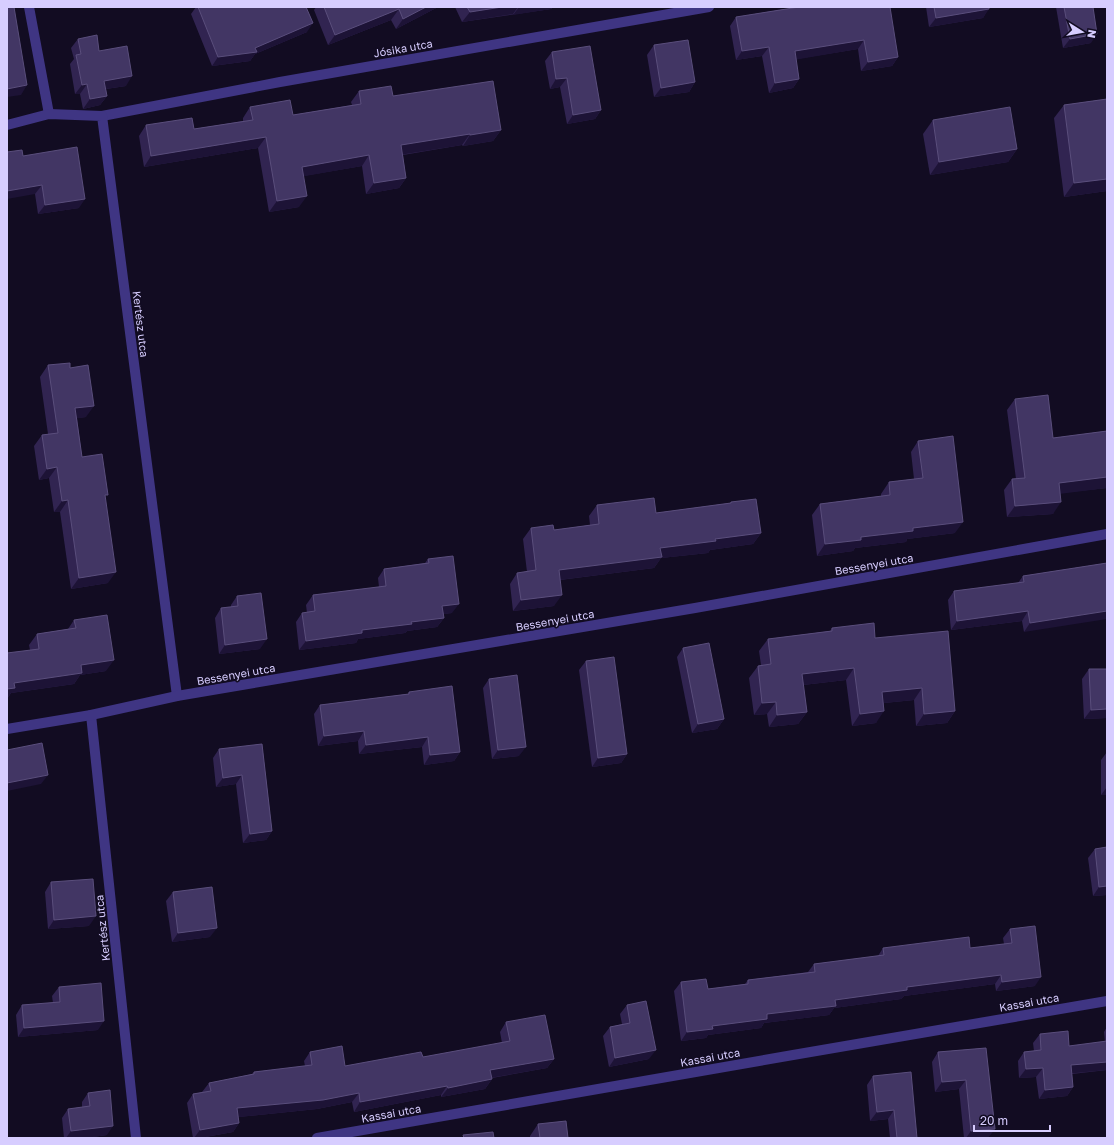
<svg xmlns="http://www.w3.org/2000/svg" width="1114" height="1145" font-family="'Golos Text',sans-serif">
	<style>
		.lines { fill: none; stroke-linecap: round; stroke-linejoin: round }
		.street { stroke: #3f3583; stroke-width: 10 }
		.wall { fill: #312451 }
		.shaded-wall { fill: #1d1336 }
		.building { fill: #423664; stroke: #5a4e7c }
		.labels { text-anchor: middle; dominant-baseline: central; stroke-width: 3.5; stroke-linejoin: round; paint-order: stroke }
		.street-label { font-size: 11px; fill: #d7cdff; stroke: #120c22 }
	</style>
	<rect width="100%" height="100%" fill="#120c22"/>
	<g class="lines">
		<!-- street -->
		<g class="street">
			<polyline points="29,7 49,114"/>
			<polyline points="102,116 280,82 709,7"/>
			<polyline points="7,125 49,114 102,116 177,696"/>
			<polyline points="91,715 136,1138"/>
			<polyline points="7,729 91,715 177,696 695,608 1107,534"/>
			<polyline points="317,1138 793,1055 1107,1001"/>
		</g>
	</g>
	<!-- wall -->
	<g class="wall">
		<polygon points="196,7 306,7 307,32 255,54 250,61 212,66 191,14"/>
		<polygon points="316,7 438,7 396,29 391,20 328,45 314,10"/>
		<polygon points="455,7 553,7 551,9 462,22"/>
		<polygon points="799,7 898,57 892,66 861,71 858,49 796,59 799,79 793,88 769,93 762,56 736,60 730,26 736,17"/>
		<polygon points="926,7 989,7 983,18 929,27"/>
		<polygon points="1056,7 1093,7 1091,43 1063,48"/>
		<polygon points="78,39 99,51 126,86 106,89 107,96 100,105 83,109 80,94 75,94 70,64 74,59 71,48"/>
		<polygon points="654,45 695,82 689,92 654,97 647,55"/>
		<polygon points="552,52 601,110 595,119 567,124 560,87 550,89 545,61"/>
		<polygon points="359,91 393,96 501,130 493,141 463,146 462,145 403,155 406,178 399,188 366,194 362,166 303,176 299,207 269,212 258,148 144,167 139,136 146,125 194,129 243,121 243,118 250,107 293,115 352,105 351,102"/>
		<polygon points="1107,99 1107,191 1064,197 1054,118 1064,105"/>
		<polygon points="933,120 1017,149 1008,162 930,175 923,134"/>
		<polygon points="23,156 79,208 38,214 35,194"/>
		<polygon points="48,365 70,368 86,417 77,418 82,457 105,498 108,583 71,589 60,512 54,512 49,478 39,480 34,446 42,435 48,434 40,377"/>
		<polygon points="1015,399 1053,438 1107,431 1107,488 1060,493 1053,514 1007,517 1004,490 1012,479 1016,479 1007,410"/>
		<polygon points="918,441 955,533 907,539 906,542 855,548 853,551 817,556 812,515 820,504 881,496 881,494 889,482 914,479 911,452"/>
		<polygon points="731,502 761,533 753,544 710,550 708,553 661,558 654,568 560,580 554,606 513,611 510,584 517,573 527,572 523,539 531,528 554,530 590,525 589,516 597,505 656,513 730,503"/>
		<polygon points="428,559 452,613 443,614 444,618 437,627 407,631 405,633 358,639 356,643 299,650 296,622 302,613 307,613 306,605 313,595 379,587 378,578 384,569 425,563"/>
		<polygon points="1107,563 1024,632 1022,621 951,630 948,600 954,591 1018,583 1023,576"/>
		<polygon points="237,596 260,649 219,654 215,618 221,608 231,607 231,605"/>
		<polygon points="74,620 106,671 80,675 74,684 11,693 7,699 30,650 29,645 37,634 68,629"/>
		<polygon points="832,628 875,638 955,711 947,723 916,726 914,700 884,703 876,723 852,726 846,680 803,685 807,712 798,724 769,727 767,714 754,715 749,678 758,666 761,665 759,651 768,639 830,631"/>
		<polygon points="683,648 724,719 717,729 692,733 677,657"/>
		<polygon points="586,661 627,754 621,763 592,767 579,670"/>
		<polygon points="1089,669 1107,718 1084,719 1082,679"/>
		<polygon points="489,679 519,756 492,759 483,688"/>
		<polygon points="409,692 460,752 454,761 424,765 422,747 359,754 358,741 318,746 314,714 320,705 408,694"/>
		<polygon points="262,744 272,831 266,840 243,843 236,784 216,787 213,758 219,749"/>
		<polygon points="1107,752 1107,795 1101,795 1101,760"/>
		<polygon points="1095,849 1107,895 1093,896 1088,858"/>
		<polygon points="51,882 89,926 48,929 45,892"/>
		<polygon points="173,892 210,937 172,942 166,901"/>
		<polygon points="1010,929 1035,986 996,991 995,984 904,996 901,999 834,1008 829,1015 764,1023 761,1028 708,1035 706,1038 681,1041 674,991 681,982 708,989 745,984 748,980 808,972 814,964 878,956 883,948 970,948 1004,944 1003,938"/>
		<polygon points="59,987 98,1030 18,1037 16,1015 22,1005 53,1003 52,996"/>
		<polygon points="627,1005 649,1059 609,1067 603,1036 610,1027 622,1024 620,1014"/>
		<polygon points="506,1022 554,1059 547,1068 492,1078 492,1079 485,1089 441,1097 441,1095 354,1112 352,1102 317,1109 238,1117 239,1123 233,1132 200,1138 193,1138 187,1103 193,1094 203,1092 202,1092 209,1083 252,1074 254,1072 305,1066 304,1061 310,1052 345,1066 423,1057 502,1043 500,1032"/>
		<polygon points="1107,1027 1107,1070 1072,1074 1073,1087 1067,1096 1039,1099 1036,1077 1019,1078 1018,1061 1024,1052 1034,1051 1033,1043 1040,1034 1069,1046 1105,1042 1104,1032"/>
		<polygon points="986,1048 988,1138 964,1138 959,1089 935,1092 932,1062 938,1052"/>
		<polygon points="873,1076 917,1138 890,1138 888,1119 870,1121 867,1085"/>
		<polygon points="88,1093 107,1135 85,1138 64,1138 62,1118 68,1109 82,1107 82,1102"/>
		<polygon points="538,1124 568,1138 530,1138 530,1136"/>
	</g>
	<!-- shaded-wall -->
	<g class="shaded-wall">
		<polygon points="426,7 438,7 396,29 403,19"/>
		<polygon points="502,7 518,7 513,14 462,22 470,12"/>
		<polygon points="519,7 553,7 551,9 513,15"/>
		<polygon points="399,9 391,20 328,45 335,35"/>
		<polygon points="989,9 983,18 929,27 936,18"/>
		<polygon points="313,23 307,32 255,54 250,61 212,66 218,57 255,48"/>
		<polygon points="1097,34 1091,43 1063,48 1070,39"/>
		<polygon points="864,40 858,49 788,61 795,51"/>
		<polygon points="769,47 762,56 736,60 742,51"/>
		<polygon points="898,57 892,66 861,71 868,62"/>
		<polygon points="132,76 126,86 98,90 104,81"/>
		<polygon points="567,78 560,87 550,89 556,79"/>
		<polygon points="799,79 793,88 769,93 775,83"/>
		<polygon points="695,82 689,92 654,97 661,88"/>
		<polygon points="87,84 80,94 75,94 82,85"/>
		<polygon points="27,85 21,95 7,97 7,89"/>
		<polygon points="107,96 100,105 83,109 90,99"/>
		<polygon points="601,110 595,119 567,124 573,115"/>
		<polygon points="501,130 493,141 463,146 470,135"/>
		<polygon points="470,134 462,145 393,156 401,145"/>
		<polygon points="266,137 258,148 144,167 151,156"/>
		<polygon points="1017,149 1008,162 930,175 939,162"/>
		<polygon points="369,155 362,166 294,178 302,167"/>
		<polygon points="406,178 399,188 366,194 374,183"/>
		<polygon points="1107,179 1107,191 1064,197 1074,183"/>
		<polygon points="42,185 35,194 7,199 7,191"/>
		<polygon points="307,196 299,207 269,212 277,201"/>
		<polygon points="85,199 79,208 38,214 45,205"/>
		<polygon points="94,406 86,417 68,420 75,408"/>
		<polygon points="57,467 49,478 39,480 47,469"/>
		<polygon points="1107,477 1107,488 1051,495 1059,483"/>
		<polygon points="68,500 60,512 54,512 62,501"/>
		<polygon points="1061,502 1053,514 1007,517 1015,506"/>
		<polygon points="963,522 955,533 907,539 906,542 855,548 853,551 817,556 825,544 861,537 913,528"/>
		<polygon points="761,533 753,544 710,550 708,553 661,558 654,568 551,581 559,570 660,548 715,539"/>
		<polygon points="116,572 108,583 71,589 79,578"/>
		<polygon points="562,595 554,606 513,611 521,600"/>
		<polygon points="459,604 452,613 436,615 442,606"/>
		<polygon points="1028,611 1022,621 951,630 957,621"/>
		<polygon points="1107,611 1107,619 1024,632 1030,623"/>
		<polygon points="444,618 437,627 407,631 405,633 358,639 356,643 299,650 306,641 362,630 411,622"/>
		<polygon points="267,639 260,649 219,654 225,645"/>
		<polygon points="114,660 106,671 80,675 74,684 11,693 7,699 7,689 14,683 81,665"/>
		<polygon points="854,668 846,680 794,686 802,674"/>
		<polygon points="922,688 914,700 874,704 882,692"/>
		<polygon points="776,702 767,714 754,715 762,703"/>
		<polygon points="1107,709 1107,718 1084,719 1091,710"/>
		<polygon points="884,711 876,723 852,726 860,714"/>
		<polygon points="955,711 947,723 916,726 924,714"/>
		<polygon points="807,712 798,724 769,727 777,715"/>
		<polygon points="724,719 717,729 692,733 698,724"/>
		<polygon points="364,731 358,741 318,746 324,736"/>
		<polygon points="428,737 422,747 359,754 366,745"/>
		<polygon points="526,747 519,756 492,759 498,750"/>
		<polygon points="460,752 454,761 424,765 430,755"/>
		<polygon points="627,754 621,763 592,767 598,758"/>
		<polygon points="48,775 41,784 7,791 7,783"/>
		<polygon points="242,775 236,784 216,787 223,778"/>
		<polygon points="1107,787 1107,795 1101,795"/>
		<polygon points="272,831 266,840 243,843 250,834"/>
		<polygon points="1107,886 1107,895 1093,896 1099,887"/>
		<polygon points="96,916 89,926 48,929 54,920"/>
		<polygon points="217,928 210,937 172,942 178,933"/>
		<polygon points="1001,975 995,984 904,996 901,999 834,1008 829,1015 764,1023 761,1028 708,1035 706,1038 681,1041 687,1032 767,1014 835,1000 907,987"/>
		<polygon points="1041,977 1035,986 996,991 1002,982"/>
		<polygon points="104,1021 98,1030 18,1037 24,1028"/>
		<polygon points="656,1050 649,1059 609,1067 615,1058"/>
		<polygon points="554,1059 547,1068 484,1079 490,1070"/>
		<polygon points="1107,1062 1107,1070 1065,1074 1071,1065"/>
		<polygon points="1043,1068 1036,1077 1019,1078 1026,1069"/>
		<polygon points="492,1079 485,1089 441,1097 448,1088"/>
		<polygon points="966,1080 959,1089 935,1092 942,1082"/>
		<polygon points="447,1086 441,1095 354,1112 360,1102"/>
		<polygon points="1073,1087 1067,1096 1039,1099 1045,1090"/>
		<polygon points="359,1093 352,1102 317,1109 230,1118 237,1108"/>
		<polygon points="894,1110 888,1119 870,1121 877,1112"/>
		<polygon points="239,1123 233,1132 200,1138 194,1138 200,1130"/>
		<polygon points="113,1126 107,1135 85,1138 66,1138 71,1131"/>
		<polygon points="995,1129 988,1138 966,1138 971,1131"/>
	</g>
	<!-- building -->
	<g class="building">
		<polygon points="7,7 14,7 27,85 7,89"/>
		<polygon points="198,7 306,7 313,23 255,48 257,52 218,57"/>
		<polygon points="324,7 426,7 403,19 399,9 335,35"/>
		<polygon points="467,7 502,7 470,12"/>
		<polygon points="799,7 890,7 898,57 868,62 864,40 795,51 799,79 775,83 769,47 742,51 736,17"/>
		<polygon points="934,7 989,7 989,9 936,18"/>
		<polygon points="1064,7 1093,7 1097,34 1070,39"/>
		<polygon points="97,35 99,51 127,46 132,76 104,81 107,96 90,99 87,84 82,85 76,55 81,54 78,39"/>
		<polygon points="688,40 695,82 661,88 654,45"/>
		<polygon points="590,46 601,110 573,115 567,78 556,79 552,52"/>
		<polygon points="493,81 501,130 470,135 470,134 401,145 406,178 374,183 369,155 302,167 307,196 277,201 266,137 151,156 146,125 192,118 194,129 253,120 250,107 290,100 293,115 361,104 359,91 391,86 393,96"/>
		<polygon points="1107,99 1107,179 1074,183 1064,105"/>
		<polygon points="1010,107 1017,149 939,162 933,120"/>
		<polygon points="77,147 85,199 45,205 42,185 7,191 7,152 22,150 23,156"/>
		<polygon points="70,363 70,368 88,365 94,406 75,408 82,457 102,454 108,495 105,495 116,572 79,578 68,500 62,501 57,467 47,469 42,435 58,433 48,365"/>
		<polygon points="1048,395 1053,438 1107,431 1107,477 1059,483 1061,502 1015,506 1012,479 1025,478 1015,399"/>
		<polygon points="953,436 963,522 913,528 913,531 861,537 861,540 825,544 820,504 890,495 889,482 923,478 918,441"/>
		<polygon points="654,498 656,513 731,503 731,502 756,499 761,533 715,539 716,541 660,548 662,557 559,570 562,595 521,600 517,573 536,570 531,528 553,525 554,530 599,524 597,505"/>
		<polygon points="453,556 459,604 442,606 444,618 411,622 412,624 362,630 362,633 306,641 302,613 315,611 313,595 386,586 384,569 429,563 428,559"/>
		<polygon points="1107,563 1107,611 1030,623 1028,611 957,621 954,591 1024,582 1023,576"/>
		<polygon points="261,593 267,639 225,645 221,608 238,606 237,596"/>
		<polygon points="107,615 114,660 81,665 82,673 14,683 15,688 7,689 7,653 39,649 37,634 76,628 74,620"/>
		<polygon points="874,623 875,638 948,631 955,711 924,714 922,688 882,692 884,711 860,714 854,668 802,674 807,712 777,715 776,702 762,703 758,666 771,664 768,639 832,631 832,628"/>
		<polygon points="709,643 724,719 698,724 683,648"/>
		<polygon points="614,657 627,754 598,758 586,661"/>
		<polygon points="1089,669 1107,669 1107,709 1091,710"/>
		<polygon points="517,675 526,747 498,750 489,679"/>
		<polygon points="452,686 460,752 430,755 428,737 366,745 364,731 324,736 320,705 409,694 409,692"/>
		<polygon points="42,743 48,775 7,783 7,750"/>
		<polygon points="262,744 272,831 250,834 242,775 223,778 219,749"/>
		<polygon points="1107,847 1107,886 1099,887 1095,849"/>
		<polygon points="93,879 96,916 54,920 51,882"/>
		<polygon points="212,887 217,928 178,933 173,892"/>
		<polygon points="1035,926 1041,977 1002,982 1001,975 907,987 907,990 835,1000 836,1006 767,1014 767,1019 712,1026 713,1029 687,1032 681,982 706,979 708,989 748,984 748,980 815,972 814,964 884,955 883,948 969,937 970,948 1012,943 1010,929"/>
		<polygon points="101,983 104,1021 24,1028 22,1005 60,1002 59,987"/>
		<polygon points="646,1001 656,1050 615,1058 610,1027 630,1023 627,1005"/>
		<polygon points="545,1015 554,1059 490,1070 492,1079 448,1088 447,1086 360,1102 359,1093 323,1100 237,1108 239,1123 200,1130 193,1094 211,1091 209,1083 254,1074 254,1072 312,1065 310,1052 342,1046 345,1066 421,1052 423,1057 510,1041 506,1022"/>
		<polygon points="1068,1031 1069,1046 1107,1041 1107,1062 1071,1065 1073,1087 1045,1090 1043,1068 1026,1069 1024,1052 1041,1050 1040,1034"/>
		<polygon points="986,1048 995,1129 971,1131 966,1080 942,1082 938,1052"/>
		<polygon points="911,1072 917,1138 897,1138 894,1110 877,1112 873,1076"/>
		<polygon points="110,1090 113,1126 71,1131 68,1109 90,1106 88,1093"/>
		<polygon points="566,1121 568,1138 540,1138 538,1124"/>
		<polygon points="493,1132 494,1138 464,1138 463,1135"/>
	</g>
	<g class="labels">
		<!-- street labels -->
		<g class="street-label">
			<text transform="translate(403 48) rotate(-10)">Jósika utca</text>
			<text transform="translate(141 324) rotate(83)">Kertész utca</text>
			<text transform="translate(874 564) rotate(-10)">Bessenyei utca</text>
			<text transform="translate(555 620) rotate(-10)">Bessenyei utca</text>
			<text transform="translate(236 674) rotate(-10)">Bessenyei utca</text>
			<text transform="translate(102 928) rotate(-96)">Kertész utca</text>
			<text transform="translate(1029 1002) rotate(-10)">Kassai utca</text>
			<text transform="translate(710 1057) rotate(-10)">Kassai utca</text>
			<text transform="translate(391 1113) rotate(-10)">Kassai utca</text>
		</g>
	</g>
	<!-- border -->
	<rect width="1114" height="1145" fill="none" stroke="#d7cdff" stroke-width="16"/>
	<!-- north arrow -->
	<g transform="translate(1082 32) rotate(101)" stroke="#120c22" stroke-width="3" paint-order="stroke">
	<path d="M0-3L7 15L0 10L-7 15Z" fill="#d7cdff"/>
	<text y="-6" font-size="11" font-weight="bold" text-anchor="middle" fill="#d7cdff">N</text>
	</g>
	<!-- scale -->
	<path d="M974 1125v6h76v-6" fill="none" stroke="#d7cdff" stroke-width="2"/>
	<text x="980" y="1125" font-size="12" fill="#d7cdff" stroke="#120c22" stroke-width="3" paint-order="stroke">20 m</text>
</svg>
